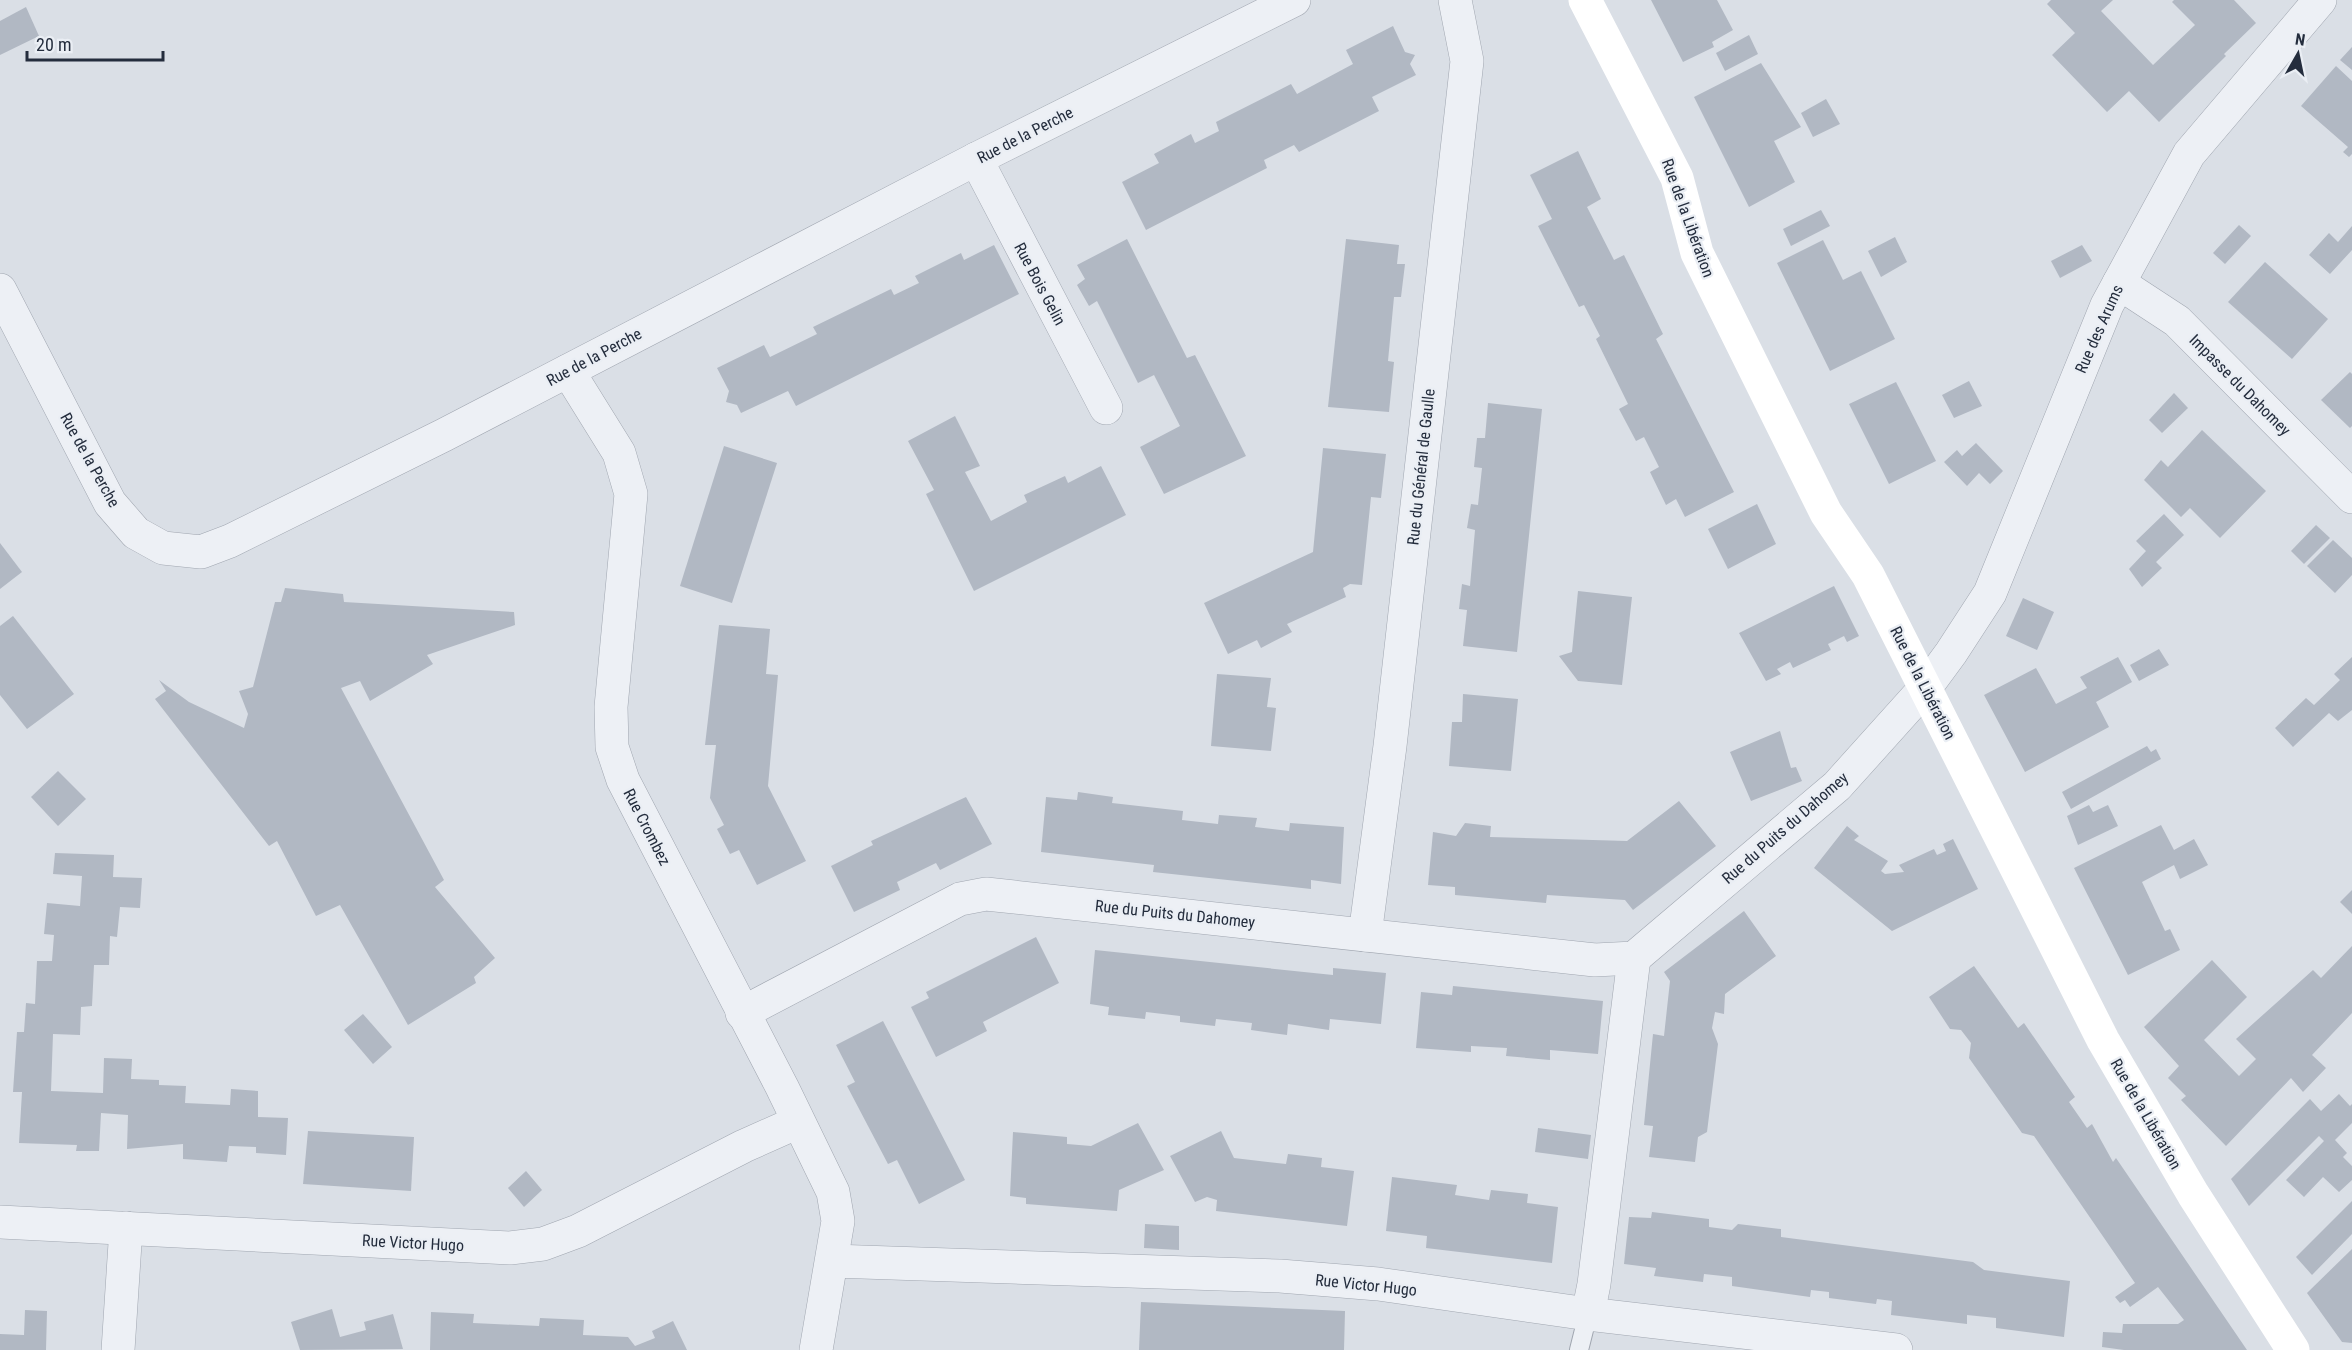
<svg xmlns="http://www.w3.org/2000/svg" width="2352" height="1350" font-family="'Roboto Condensed',sans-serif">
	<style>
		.building { fill: #b1b8c3 }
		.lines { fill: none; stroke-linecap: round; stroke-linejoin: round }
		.lane-casing { stroke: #a0a6b0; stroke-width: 20 }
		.street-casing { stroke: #a0a6b0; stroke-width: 34 }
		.lane { stroke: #edf0f5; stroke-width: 18 }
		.street { stroke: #edf0f5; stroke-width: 33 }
		.secondary { stroke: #fff; stroke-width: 33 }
		.labels { text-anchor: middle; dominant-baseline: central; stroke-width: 4.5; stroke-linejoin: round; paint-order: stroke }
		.street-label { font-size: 16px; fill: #242d3d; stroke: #eaeef4 }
	</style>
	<rect width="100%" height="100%" fill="#dadfe6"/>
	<!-- building -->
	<g class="building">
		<polygon points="1651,0 1717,0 1733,30 1712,42 1714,47 1683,62"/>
		<polygon points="2051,0 2113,0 2101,11 2153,65 2195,25 2172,2 2174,0 2234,0 2256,23 2224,54 2226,56 2159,122 2129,91 2107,112 2052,55 2075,33 2047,4"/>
		<polygon points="26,7 39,36 0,55 0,21"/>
		<polygon points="1393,26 1405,52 1415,55 1410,64 1416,75 1372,97 1379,111 1299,152 1294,145 1264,160 1267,168 1146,230 1122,182 1159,163 1154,154 1191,134 1195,143 1219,131 1216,122 1291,84 1297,94 1353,64 1346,50"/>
		<polygon points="1749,35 1758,54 1725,71 1716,53"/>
		<polygon points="2352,47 2352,70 2340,60"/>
		<polygon points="1761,63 1801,127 1774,141 1795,182 1749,207 1694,97"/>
		<polygon points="2336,66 2352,81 2352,154 2349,157 2343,152 2348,147 2301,106"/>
		<polygon points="1826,99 1840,124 1813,137 1801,113"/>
		<polygon points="1578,151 1601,199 1587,207 1614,260 1624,255 1663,334 1656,339 1734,492 1685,517 1676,499 1666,505 1650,472 1659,467 1644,437 1636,441 1619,409 1628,404 1596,339 1600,336 1584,305 1579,307 1538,226 1552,219 1530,175"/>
		<polygon points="1821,210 1830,226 1791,246 1783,229"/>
		<polygon points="2239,225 2251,236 2225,264 2213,253"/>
		<polygon points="2352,226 2352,250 2330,274 2309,255 2329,233 2338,242"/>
		<polygon points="1895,237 1907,262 1881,277 1868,251"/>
		<polygon points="1127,239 1187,358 1195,355 1246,456 1164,494 1140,447 1180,426 1154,375 1138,383 1097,301 1089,306 1077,285 1085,279 1077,265"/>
		<polygon points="1346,239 1399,245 1397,264 1405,264 1401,297 1394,297 1388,361 1394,362 1389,412 1328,407"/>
		<polygon points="1823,240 1843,280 1861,271 1895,339 1830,371 1777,263"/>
		<polygon points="994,245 1019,294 796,406 788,391 741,413 737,405 726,402 729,391 717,368 764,345 770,357 817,334 813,327 891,289 894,295 919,283 915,276 961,253 964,260"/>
		<polygon points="2082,245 2092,261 2060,278 2051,261"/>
		<polygon points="2265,262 2328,319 2292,359 2228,302"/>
		<polygon points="2350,372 2352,374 2352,426 2350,428 2321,400"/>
		<polygon points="1969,381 1982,406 1954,418 1942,395"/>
		<polygon points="1896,382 1936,461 1889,484 1849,404"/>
		<polygon points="2174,393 2188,408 2162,433 2149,420"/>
		<polygon points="1488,403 1542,409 1517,652 1463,646 1467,610 1459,609 1462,584 1470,586 1475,530 1467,528 1471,504 1478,505 1482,468 1474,467 1477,438 1485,438"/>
		<polygon points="955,416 980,466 965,472 991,521 1027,502 1024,495 1065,476 1068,483 1101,466 1126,515 974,591 926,494 934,490 908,441"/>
		<polygon points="2202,430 2266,491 2220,538 2190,508 2181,517 2144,480 2161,460 2168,467"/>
		<polygon points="1976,443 2003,471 1990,484 1979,473 1967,486 1944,462 1957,450 1962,456"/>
		<polygon points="724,446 777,463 732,603 680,586"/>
		<polygon points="1323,448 1386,454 1381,498 1371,497 1362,585 1350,584 1343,588 1346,597 1287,624 1292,632 1261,648 1257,640 1228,654 1204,603 1313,552"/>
		<polygon points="1757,504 1776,544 1728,569 1708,529"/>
		<polygon points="2164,514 2184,535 2156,562 2162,568 2142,587 2129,569 2146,551 2136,541"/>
		<polygon points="2316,525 2330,538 2304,564 2291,551"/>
		<polygon points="2333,540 2352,558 2352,575 2335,593 2307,566"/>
		<polygon points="0,543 22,572 0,589"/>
		<polygon points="1834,586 1859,636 1847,642 1844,636 1828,644 1831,650 1793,668 1790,662 1777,669 1781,674 1766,681 1739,633"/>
		<polygon points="285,588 343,594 344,602 514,612 515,625 427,655 433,664 370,701 360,681 341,688 444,880 435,887 495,958 474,977 476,983 408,1025 340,905 316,916 277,841 269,846 155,699 166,691 159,680 189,702 244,728 248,714 239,691 253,687 275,602 281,602"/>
		<polygon points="1578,591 1632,597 1622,685 1578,681 1559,656 1572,652"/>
		<polygon points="2023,598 2054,612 2037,650 2006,636"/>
		<polygon points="13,616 74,694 27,729 0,695 0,626"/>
		<polygon points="719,625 770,629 766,674 778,675 768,786 806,861 757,885 739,850 730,854 717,829 724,825 710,798 716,745 705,745"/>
		<polygon points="2159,649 2169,665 2139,681 2130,665"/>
		<polygon points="2118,657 2132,682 2096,702 2109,727 2025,772 1984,695 2036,668 2056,704 2087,688 2080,677"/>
		<polygon points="2352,657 2352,710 2338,721 2329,713 2293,747 2275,728 2306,698 2314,705 2340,680 2334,674"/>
		<polygon points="1217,674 1271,678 1267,707 1276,708 1271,751 1211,746"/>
		<polygon points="1463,694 1518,699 1511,771 1449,766 1452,722 1462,722"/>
		<polygon points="1780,731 1791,768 1796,767 1802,781 1751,801 1730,752"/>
		<polygon points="2147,746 2151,752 2156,749 2161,759 2071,809 2062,792"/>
		<polygon points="58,771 86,799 58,826 31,797"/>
		<polygon points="1078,792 1113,797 1112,803 1183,811 1182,820 1218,824 1219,815 1257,818 1255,827 1289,831 1290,823 1344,827 1341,884 1311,880 1311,889 1153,872 1154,865 1041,852 1046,797 1077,800"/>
		<polygon points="966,797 992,844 940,870 936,863 897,882 900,890 854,912 831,866 873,845 871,841"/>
		<polygon points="1679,801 1716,846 1633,910 1625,900 1547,895 1546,903 1455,895 1455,887 1428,885 1433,832 1456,836 1465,823 1491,826 1490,837 1627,841"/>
		<polygon points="2089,805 2093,812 2108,805 2118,826 2078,845 2067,816"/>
		<polygon points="2161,825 2174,850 2194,839 2208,865 2180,879 2174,865 2142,882 2165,931 2170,929 2180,950 2128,975 2074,868"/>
		<polygon points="1847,826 1859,836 1854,840 1888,861 1881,871 1885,874 1904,872 1899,865 1934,849 1937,855 1946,851 1943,844 1953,839 1978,889 1892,931 1814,868"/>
		<polygon points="55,853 114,855 113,877 142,878 140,908 120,907 117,937 110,936 109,965 94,965 92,1006 81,1007 80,1035 53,1034 51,1091 103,1093 104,1058 132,1059 131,1079 159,1080 159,1085 186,1086 185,1103 230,1105 231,1089 258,1091 258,1117 288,1118 286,1155 256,1153 256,1147 229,1146 227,1162 183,1159 183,1144 127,1149 128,1115 101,1113 99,1151 76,1151 77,1145 19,1143 22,1092 13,1092 17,1032 24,1032 26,1003 35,1004 37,961 52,961 54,935 44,934 47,903 80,906 82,876 53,874"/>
		<polygon points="2352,890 2352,914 2340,902"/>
		<polygon points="1744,911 1776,956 1725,994 1724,1014 1715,1012 1712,1028 1718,1044 1707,1132 1698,1137 1695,1162 1649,1157 1653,1126 1644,1125 1653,1034 1664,1036 1670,981 1664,972"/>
		<polygon points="1036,937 1059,983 983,1022 987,1031 936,1057 911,1007 929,998 926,992"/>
		<polygon points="2352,946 2352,1013 2312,1055 2326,1068 2303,1092 2291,1078 2226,1146 2181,1100 2186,1096 2168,1078 2179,1066 2144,1027 2212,960 2247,997 2204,1040 2239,1076 2256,1059 2236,1039 2313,970 2321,978"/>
		<polygon points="1095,950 1333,975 1333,968 1386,973 1381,1024 1330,1019 1329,1030 1288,1024 1287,1035 1251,1030 1252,1023 1216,1019 1215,1026 1180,1022 1180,1016 1146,1012 1145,1019 1108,1015 1109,1007 1090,1004"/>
		<polygon points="1974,966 2018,1028 2024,1023 2075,1097 2069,1102 2087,1128 2092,1124 2113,1162 2116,1158 2247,1350 2124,1350 2102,1347 2103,1332 2122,1333 2123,1324 2178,1324 2184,1320 2158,1287 2130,1307 2125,1300 2120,1303 2115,1297 2135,1283 2034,1136 2022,1133 1969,1058 1971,1043 1961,1030 1950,1029 1929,997"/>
		<polygon points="1453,986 1603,1001 1598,1054 1550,1050 1550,1060 1506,1056 1507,1048 1471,1046 1471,1052 1416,1048 1421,992 1452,995"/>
		<polygon points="363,1014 392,1047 373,1064 344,1030"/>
		<polygon points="883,1021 965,1180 919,1204 897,1160 888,1164 847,1086 855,1082 836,1045"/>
		<polygon points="2339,1094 2350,1106 2352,1104 2352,1123 2335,1140 2347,1153 2343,1157 2352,1166 2352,1180 2339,1192 2323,1177 2304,1197 2286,1180 2324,1141 2319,1136 2249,1206 2231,1179 2310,1099 2321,1111"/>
		<polygon points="1138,1123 1164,1170 1119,1190 1117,1211 1026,1204 1026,1198 1010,1196 1013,1132 1067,1137 1067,1144 1091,1146"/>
		<polygon points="1538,1128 1591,1135 1588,1159 1535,1152"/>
		<polygon points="308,1131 414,1137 411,1191 303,1184"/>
		<polygon points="1221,1131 1234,1158 1286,1164 1288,1154 1322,1158 1321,1167 1354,1171 1347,1226 1216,1211 1217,1200 1207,1197 1195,1202 1170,1156"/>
		<polygon points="526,1171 542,1190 524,1207 508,1188"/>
		<polygon points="1392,1177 1457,1185 1455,1195 1489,1200 1491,1190 1528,1194 1527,1203 1558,1207 1552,1263 1426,1248 1427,1236 1386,1231"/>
		<polygon points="2352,1201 2352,1234 2312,1275 2296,1257"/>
		<polygon points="1652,1212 1709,1219 1709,1227 1732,1230 1738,1224 1781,1229 1781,1237 1973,1262 1984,1270 2070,1281 2064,1337 1996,1328 1996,1318 1967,1315 1967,1324 1891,1315 1892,1301 1877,1299 1876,1304 1829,1298 1829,1292 1811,1290 1810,1297 1732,1286 1732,1277 1704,1274 1703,1282 1654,1276 1656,1268 1624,1264 1629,1217 1651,1218"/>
		<polygon points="1145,1224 1179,1226 1179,1250 1144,1248"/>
		<polygon points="2352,1249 2352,1343 2342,1342 2307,1293"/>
		<polygon points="1141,1302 1345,1311 1344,1350 1139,1350"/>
		<polygon points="332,1309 340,1337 366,1330 364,1322 393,1314 403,1349 300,1350 291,1322"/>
		<polygon points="25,1310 47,1311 46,1350 0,1350 0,1334 24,1335"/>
		<polygon points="431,1312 474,1314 473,1323 539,1326 540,1318 584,1320 583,1335 628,1337 635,1346 655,1338 652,1331 673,1321 687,1350 430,1350"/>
	</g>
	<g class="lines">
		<!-- lane casing -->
		<g class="lane-casing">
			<polyline id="lane" points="1579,1350 1588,1314"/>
		</g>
		<!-- street casing -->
		<g class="street-casing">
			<g id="street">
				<polyline points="976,159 1106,408"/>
				<polyline points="2119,283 2177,321 2352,497"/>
				<polyline points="0,290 110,503 136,533 163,548 201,552 230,541 444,435 976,159 1294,0"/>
				<polyline points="568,371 619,453 631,494 611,707 612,747 623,780 782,1087 833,1192 838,1221 816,1350"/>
				<polyline points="1365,935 1390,746 1467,61 1455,0"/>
				<polyline points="742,1013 960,899 986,894 1595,960 1634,958 1837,786 1926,687 1951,653 1990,593 2107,305 2189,154 2320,0"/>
				<polyline points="0,1222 510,1248 543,1244 578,1231 744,1146 798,1122"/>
				<polyline points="832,1261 1280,1276 1378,1284 1588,1314 1896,1350"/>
				<polyline points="1588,1314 1594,1284 1634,958"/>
				<polyline points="118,1350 126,1228"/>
			</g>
		</g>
		<!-- lane -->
		<use href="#lane" class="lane"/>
		<!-- street -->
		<use href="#street" class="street"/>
		<!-- secondary -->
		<polyline class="secondary" points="1585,0 1677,178 1697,253 1826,513 1868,575 2103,1040 2193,1194 2293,1350"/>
	</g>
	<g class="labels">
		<!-- street labels -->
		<g class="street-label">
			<text transform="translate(1025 135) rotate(-27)">Rue de la Perche</text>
			<text transform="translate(1688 218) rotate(70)">Rue de la Libération</text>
			<text transform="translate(1040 284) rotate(62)">Rue Bois Gelin</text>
			<text transform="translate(2099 329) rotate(-66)">Rue des Arums</text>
			<text transform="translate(594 357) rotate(-28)">Rue de la Perche</text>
			<text transform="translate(2240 385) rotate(45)">Impasse du Dahomey</text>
			<text transform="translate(90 460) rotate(61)">Rue de la Perche</text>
			<text transform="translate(1421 467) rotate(-84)">Rue du Général de Gaulle</text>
			<text transform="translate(1923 683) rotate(63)">Rue de la Libération</text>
			<text transform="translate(647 827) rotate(63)">Rue Crombez</text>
			<text transform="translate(1785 828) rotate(-41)">Rue du Puits du Dahomey</text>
			<text transform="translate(1175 914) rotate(6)">Rue du Puits du Dahomey</text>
			<text transform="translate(2146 1114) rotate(60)">Rue de la Libération</text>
			<text transform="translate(413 1243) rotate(3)">Rue Victor Hugo</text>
			<text transform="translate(1366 1285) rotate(6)">Rue Victor Hugo</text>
		</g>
	</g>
	<!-- north arrow -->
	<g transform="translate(2298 54) rotate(9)" stroke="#eaeef4" stroke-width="4.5" paint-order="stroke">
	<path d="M0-4.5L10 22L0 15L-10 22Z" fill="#242d3d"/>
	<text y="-9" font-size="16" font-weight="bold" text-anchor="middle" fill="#242d3d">N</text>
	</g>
	<!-- scale -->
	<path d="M27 51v9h136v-9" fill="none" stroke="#242d3d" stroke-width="3"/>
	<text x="36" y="51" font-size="18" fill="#242d3d" stroke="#eaeef4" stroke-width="4.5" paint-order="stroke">20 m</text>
</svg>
